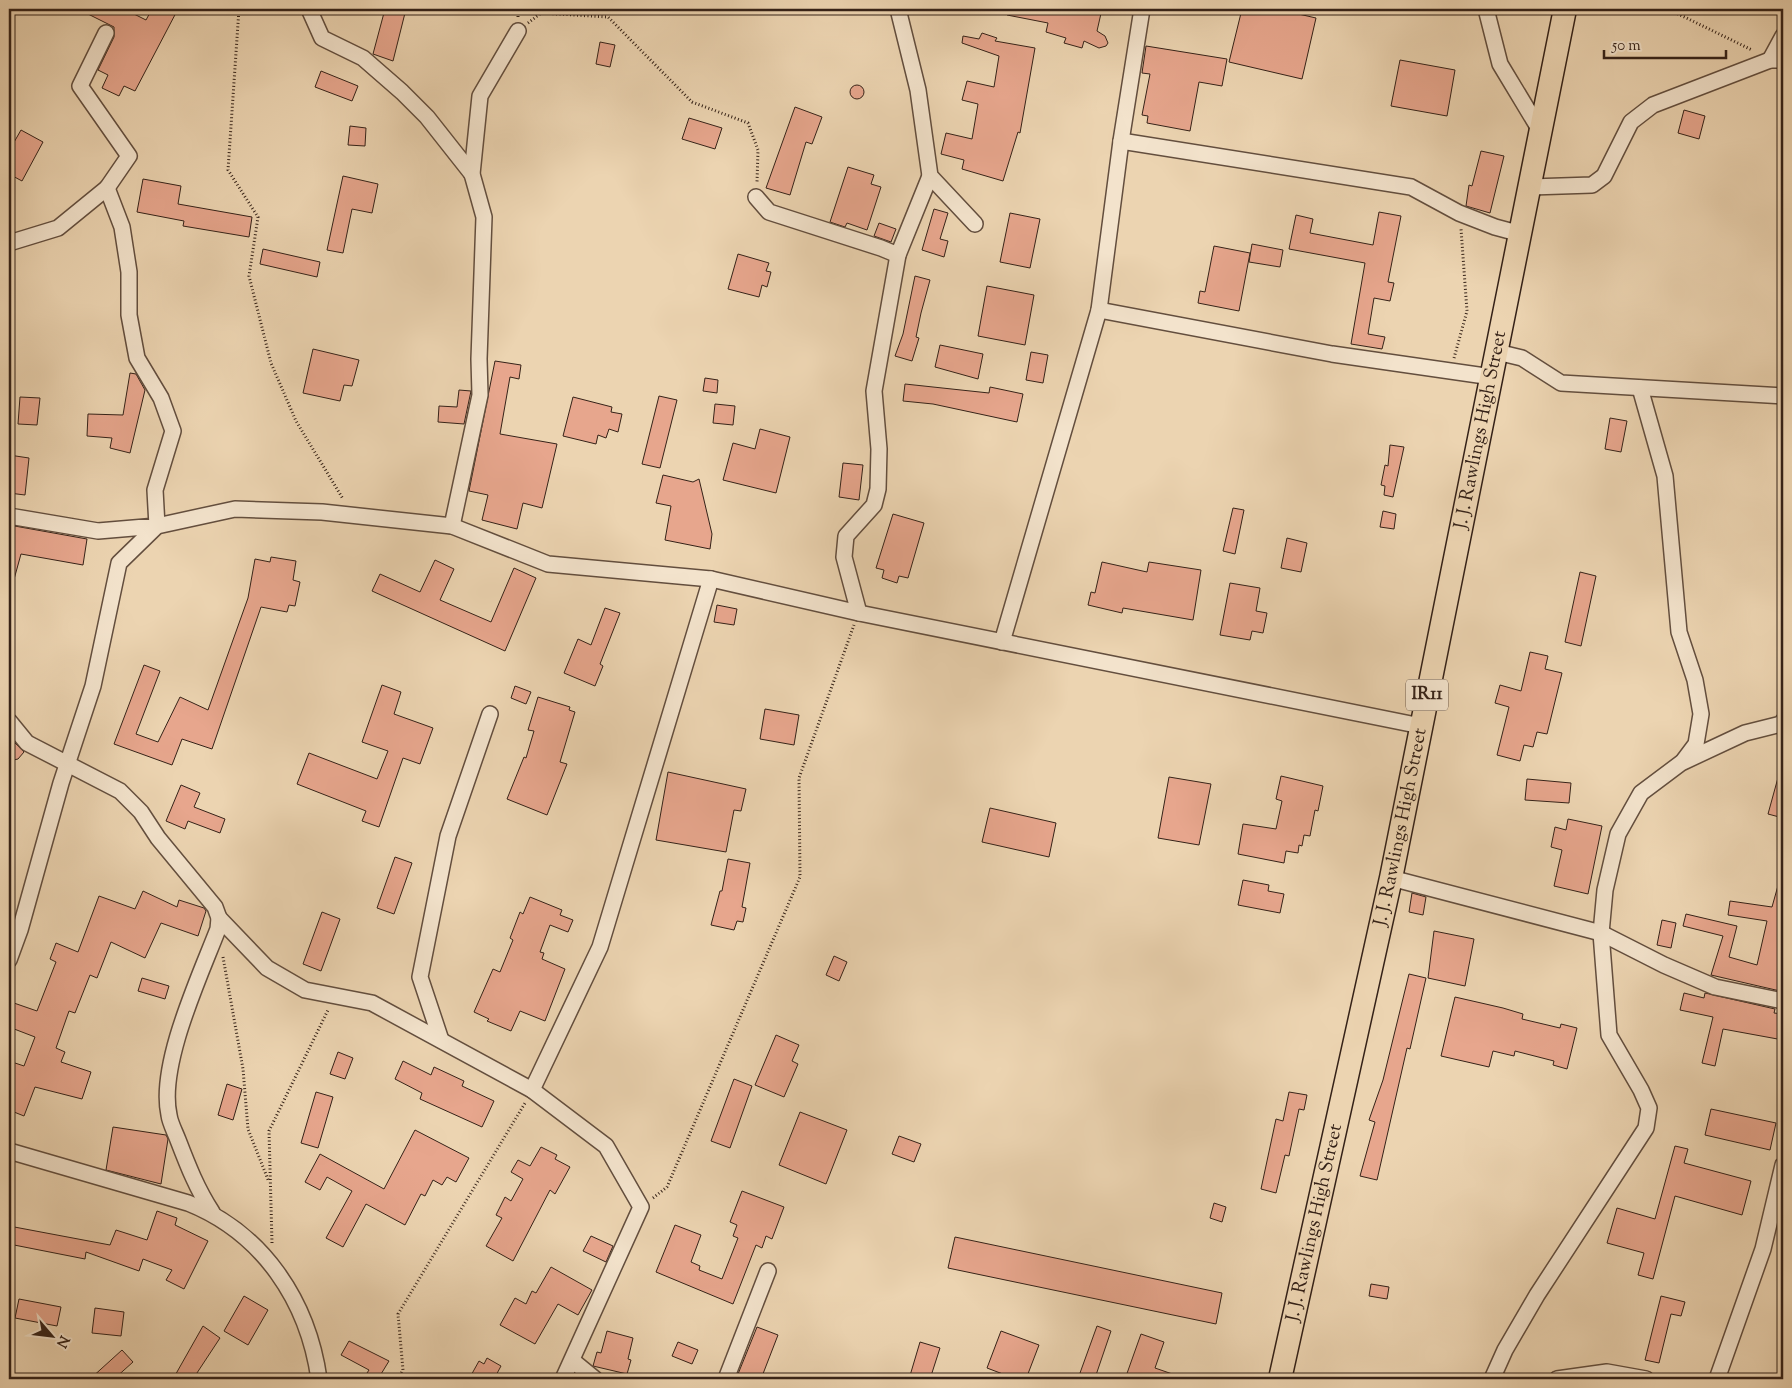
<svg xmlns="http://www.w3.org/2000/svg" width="1792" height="1388" font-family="'Sorts Mill Goudy',serif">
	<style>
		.building { fill: #e7a68d; stroke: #352218 }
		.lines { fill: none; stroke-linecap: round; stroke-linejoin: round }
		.minor-casing { stroke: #634e3e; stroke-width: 18 }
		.primary-casing { stroke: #352218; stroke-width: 25 }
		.path { stroke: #352218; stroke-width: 3; stroke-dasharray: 1 2.5; stroke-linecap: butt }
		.minor { stroke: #f3e3cc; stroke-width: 15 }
		.primary { stroke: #ecd4b1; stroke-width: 22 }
		.labels { text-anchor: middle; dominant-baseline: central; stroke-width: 4.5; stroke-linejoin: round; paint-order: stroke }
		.shield { fill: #f3e3cc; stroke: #6e5c4e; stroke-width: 1 }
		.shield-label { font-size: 18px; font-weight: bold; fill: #352218 }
		.street-label { font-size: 19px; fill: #352218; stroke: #f3e3cc }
	</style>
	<rect width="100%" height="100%" fill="#ecd4b1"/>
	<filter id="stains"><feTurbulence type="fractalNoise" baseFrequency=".004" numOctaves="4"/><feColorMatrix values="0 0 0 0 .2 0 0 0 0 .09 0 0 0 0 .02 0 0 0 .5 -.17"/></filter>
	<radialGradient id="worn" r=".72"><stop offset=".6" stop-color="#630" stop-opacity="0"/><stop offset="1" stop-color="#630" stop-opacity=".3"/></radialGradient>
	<!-- building -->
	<g class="building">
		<polygon points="78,9 124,9 146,20 152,9 178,9 135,91 124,86 119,96 102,88 108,75 98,70 114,37 114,27"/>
		<polygon points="385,9 406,9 393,61 373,54"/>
		<polygon points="1008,9 1102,9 1097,31 1105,36 1108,43 1106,46 1099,48 1084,41 1082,48 1064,43 1066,38 1046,32 1048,23 1007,15"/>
		<polygon points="1242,9 1277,9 1316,18 1302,79 1229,62"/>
		<polygon points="982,33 997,38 995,41 1035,48 1020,133 1018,132 1003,181 962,169 964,160 941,154 946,133 972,139 978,104 962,100 967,81 994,87 999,56 962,43 963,36 979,39"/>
		<polygon points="600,42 615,45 610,67 596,64"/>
		<polygon points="1146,46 1227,59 1222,86 1199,82 1190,131 1147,123 1148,116 1142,115 1150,74 1142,73"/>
		<polygon points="1400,60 1455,70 1447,116 1391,106"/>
		<polygon points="321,71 358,86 352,101 315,87"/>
		<circle cx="857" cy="92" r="7"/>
		<polygon points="795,107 822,117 812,144 806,142 790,195 766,188"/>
		<polygon points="1684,110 1705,116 1699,139 1678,133"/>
		<polygon points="689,118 722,128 715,149 682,139"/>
		<polygon points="350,126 366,128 365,146 348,145"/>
		<polygon points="21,130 43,142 22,181 9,174 9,151"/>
		<polygon points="1481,151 1504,156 1490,213 1466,206 1469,185 1472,186"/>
		<polygon points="848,167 874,175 871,184 881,187 867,230 847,223 845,227 830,222"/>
		<polygon points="343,176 378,184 372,213 352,209 343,253 327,250"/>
		<polygon points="143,179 181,186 178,204 252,217 249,237 183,226 184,221 137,212"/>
		<polygon points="934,209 948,213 940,239 948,241 944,257 922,250"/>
		<polygon points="1379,212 1401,216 1388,282 1394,283 1390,301 1374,298 1368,334 1385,337 1382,349 1351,344 1365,263 1289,249 1296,215 1313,219 1310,233 1373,245"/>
		<polygon points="1010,213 1040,219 1030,268 1000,262"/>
		<polygon points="879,223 896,229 891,242 874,236"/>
		<polygon points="1252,244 1283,250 1280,267 1249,262"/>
		<polygon points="1214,246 1250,253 1239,311 1198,303 1200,291 1205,292"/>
		<polygon points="263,249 320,262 317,277 260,264"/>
		<polygon points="738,254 769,263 766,271 771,272 767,287 762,285 759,297 728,289"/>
		<polygon points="915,276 930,280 921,313 916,337 919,338 912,361 895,356 903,334"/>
		<polygon points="987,286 1034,295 1025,345 978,336"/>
		<polygon points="940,345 983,354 978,379 935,367"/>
		<polygon points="313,349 359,360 352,386 344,385 340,401 303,393"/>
		<polygon points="1031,352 1048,355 1043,383 1026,380"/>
		<polygon points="495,361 521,365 519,379 510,377 500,434 557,444 542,508 523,503 517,529 482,520 488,495 469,491"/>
		<polygon points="130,373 136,374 145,390 130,453 110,448 112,438 87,436 88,414 123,415"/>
		<polygon points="705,378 718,380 717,393 703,391"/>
		<polygon points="905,384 989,393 990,387 1023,394 1017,422 933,404 903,401"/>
		<polygon points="459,390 471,391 464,424 438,422 439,406 457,407"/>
		<polygon points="659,396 677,400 660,468 642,464"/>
		<polygon points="20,397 40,398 37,425 18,424"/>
		<polygon points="573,397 612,407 611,412 622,414 618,432 609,429 606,438 598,435 596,444 563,436"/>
		<polygon points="715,404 735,406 733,425 713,423"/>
		<polygon points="1610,418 1627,421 1621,452 1605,449"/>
		<polygon points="760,429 790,437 776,493 723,480 733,443 755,449"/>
		<polygon points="1390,445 1404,447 1393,497 1384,495 1385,486 1381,485 1385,465 1388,466"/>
		<polygon points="9,455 29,458 25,495 9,493"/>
		<polygon points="843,463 863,465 859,500 839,497"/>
		<polygon points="663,475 693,482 699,479 712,534 710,549 665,540 671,506 656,503"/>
		<polygon points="1233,508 1244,510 1235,554 1223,551"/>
		<polygon points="1383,511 1396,514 1394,529 1380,527"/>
		<polygon points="893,514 924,523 908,578 899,576 897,583 882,578 884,570 876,568"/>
		<polygon points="9,525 87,539 83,565 21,554 13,583 9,583"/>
		<polygon points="1287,538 1307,543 1301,572 1281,568"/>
		<polygon points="271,557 296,561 293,580 300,582 295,606 289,605 287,612 261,607 212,749 182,739 172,765 114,744 144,665 160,671 136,734 158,742 180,697 208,710 248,598 255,559 270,562"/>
		<polygon points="435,560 454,569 440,600 491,622 514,568 536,578 505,651 372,591 380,574 420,592"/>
		<polygon points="1102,562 1147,572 1149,562 1201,570 1193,620 1123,608 1122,613 1088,605 1091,592 1095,593"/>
		<polygon points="1580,572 1596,576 1581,646 1565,642"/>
		<polygon points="1230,583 1260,588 1256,611 1267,613 1263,633 1252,631 1250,640 1220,635"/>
		<polygon points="717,605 737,609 734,625 714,622"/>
		<polygon points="605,608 620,613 600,664 603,666 595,686 564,673 578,639 591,645"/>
		<polygon points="1530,652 1548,656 1545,669 1562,673 1547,734 1537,732 1533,747 1524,745 1520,761 1497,755 1509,707 1495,703 1500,685 1521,691"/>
		<polygon points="382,685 401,692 394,714 433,728 420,764 403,758 379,827 362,821 366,811 297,784 309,753 377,779 388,751 362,742"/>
		<polygon points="515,686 531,692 526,704 511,698"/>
		<polygon points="538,697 570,707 569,710 575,712 560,762 567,764 547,815 507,799 524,757 526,758 534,731 528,730"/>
		<polygon points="765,709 799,715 794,745 760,739"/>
		<polygon points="14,742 24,752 18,759 9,761 9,743"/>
		<polygon points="668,772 746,789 741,811 734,810 726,852 656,840"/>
		<polygon points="1779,774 1783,775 1783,818 1768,814"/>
		<polygon points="1281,776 1323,786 1318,811 1315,810 1310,836 1304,835 1302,846 1299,845 1298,853 1286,851 1284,863 1238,854 1243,824 1276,829 1282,801 1276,799"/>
		<polygon points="1169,777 1211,784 1199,845 1158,838"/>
		<polygon points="1527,779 1571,783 1569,803 1525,800"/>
		<polygon points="181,785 200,793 194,807 225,819 220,833 188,821 185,829 166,821"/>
		<polygon points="990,808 1056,823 1049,857 982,842"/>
		<polygon points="1568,819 1602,826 1588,894 1554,886 1562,850 1551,847 1555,827 1566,830"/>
		<polygon points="395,857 412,863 394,914 377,908"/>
		<polygon points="728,859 750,863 742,907 746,908 743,922 737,921 734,930 711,925 720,891 722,891"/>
		<polygon points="1243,880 1269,885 1268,891 1284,894 1280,913 1238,905"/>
		<polygon points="1779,882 1783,882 1783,974 1780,991 1711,975 1723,936 1683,926 1686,914 1737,926 1729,957 1757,965 1767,921 1728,915 1730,901 1772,907"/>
		<polygon points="143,891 177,907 179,900 204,908 206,911 198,936 161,923 145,958 111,942 97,978 90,975 75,1013 69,1011 56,1048 65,1052 61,1062 91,1072 82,1099 35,1087 24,1116 9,1110 9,1061 24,1066 35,1037 9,1027 9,1009 11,1002 37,1011 56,962 50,959 56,943 78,952 99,896 135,909"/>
		<polygon points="1412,893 1426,897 1423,915 1409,912"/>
		<polygon points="530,897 562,910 560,915 573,920 568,932 550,925 540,952 544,953 542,959 565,969 545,1021 520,1011 511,1031 487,1021 489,1019 474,1012 493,969 500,972 513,940 510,938 520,912 523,914"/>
		<polygon points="322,912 340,919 321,971 303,964"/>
		<polygon points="1662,920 1676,923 1671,948 1657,945"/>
		<polygon points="1434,931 1474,939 1465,986 1428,978"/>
		<polygon points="834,956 847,962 839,981 826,975"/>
		<polygon points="1409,974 1426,978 1410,1049 1407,1048 1377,1180 1360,1176 1375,1122 1369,1120 1383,1080"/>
		<polygon points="142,978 169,986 165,999 138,991"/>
		<polygon points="1684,993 1704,998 1705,993 1775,1009 1774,1013 1783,1014 1783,1040 1723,1029 1715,1066 1702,1063 1713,1017 1680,1010"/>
		<polygon points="1455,997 1503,1008 1523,1014 1522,1019 1560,1028 1561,1024 1577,1028 1567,1069 1553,1065 1554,1061 1515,1051 1514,1056 1493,1051 1489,1067 1441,1056"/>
		<polygon points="776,1035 799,1045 792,1061 798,1064 784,1097 755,1085"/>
		<polygon points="338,1052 353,1058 345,1079 330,1074"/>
		<polygon points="403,1061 431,1075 434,1067 464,1081 462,1086 494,1101 482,1127 420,1099 422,1093 395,1079"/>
		<polygon points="734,1079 752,1086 730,1148 711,1141"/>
		<polygon points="227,1084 242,1089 233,1120 218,1115"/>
		<polygon points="316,1092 333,1097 318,1148 301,1143"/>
		<polygon points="1289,1092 1307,1095 1304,1110 1299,1109 1289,1156 1285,1155 1276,1193 1261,1189 1276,1119 1283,1121"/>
		<polygon points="1711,1109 1776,1123 1770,1150 1705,1135"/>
		<polygon points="800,1112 847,1130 826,1184 779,1165"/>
		<polygon points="113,1127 166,1135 168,1139 161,1184 106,1170"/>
		<polygon points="415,1130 469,1158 456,1182 447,1177 442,1185 433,1180 425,1196 421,1194 405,1225 366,1204 343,1247 326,1238 352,1191 327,1177 320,1190 305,1182 320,1154 384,1189"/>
		<polygon points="899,1136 921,1144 914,1162 892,1154"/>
		<polygon points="1675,1146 1688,1149 1684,1163 1751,1181 1742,1215 1675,1196 1653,1279 1638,1275 1644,1253 1607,1243 1617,1208 1655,1219"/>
		<polygon points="541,1147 557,1155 555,1159 570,1167 555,1194 550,1190 513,1261 486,1246 502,1218 496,1215 505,1197 511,1201 523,1179 511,1172 518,1160 530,1166"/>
		<polygon points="742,1191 784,1207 772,1239 766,1236 762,1248 756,1245 733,1304 656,1272 675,1225 701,1235 691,1262 700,1266 699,1270 722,1279 738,1238 733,1236 737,1225 730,1222"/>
		<polygon points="1214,1203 1226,1207 1222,1222 1210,1218"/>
		<polygon points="157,1211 177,1218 175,1225 208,1241 184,1289 166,1280 172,1270 143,1259 139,1271 86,1252 85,1259 9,1244 9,1226 110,1245 116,1230 147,1240"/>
		<polygon points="591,1236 613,1246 606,1262 583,1251"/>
		<polygon points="955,1237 1222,1293 1216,1324 948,1268"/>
		<polygon points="551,1267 592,1290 578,1315 558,1304 535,1344 500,1325 515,1298 526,1304 532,1291 536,1293"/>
		<polygon points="1371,1284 1389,1287 1387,1299 1369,1296"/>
		<polygon points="244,1296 268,1310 248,1345 224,1331"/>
		<polygon points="1661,1296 1685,1302 1681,1316 1671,1314 1659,1363 1645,1360"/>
		<polygon points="19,1299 61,1307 57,1326 15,1318"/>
		<polygon points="95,1308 124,1312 121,1336 92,1333"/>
		<polygon points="203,1326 220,1338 193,1379 173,1379"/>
		<polygon points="1097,1326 1111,1331 1095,1378 1080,1373"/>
		<polygon points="757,1327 778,1335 761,1379 736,1379"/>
		<polygon points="607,1331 633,1338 628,1359 631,1360 627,1374 593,1366 597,1352 601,1353"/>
		<polygon points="1001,1331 1039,1345 1026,1379 1016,1379 987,1368"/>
		<polygon points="1141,1334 1164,1342 1155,1368 1181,1377 1181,1379 1125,1379"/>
		<polygon points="349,1341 389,1361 378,1379 363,1379 369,1370 341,1355"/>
		<polygon points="678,1342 698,1350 692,1364 672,1356"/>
		<polygon points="920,1342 940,1348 930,1379 909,1379"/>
		<polygon points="122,1350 133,1362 114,1379 90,1379"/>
		<polygon points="487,1358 501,1366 494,1379 469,1379 479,1361 484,1364"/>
	</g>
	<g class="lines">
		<!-- minor casing -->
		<g class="minor-casing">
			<g id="minor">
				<polyline points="309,9 322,38 363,58 402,92 427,117 472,174"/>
				<polyline points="898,9 918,90 930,176 975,224"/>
				<polyline points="1486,9 1500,64 1541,132"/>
				<polyline points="1770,60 1783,36"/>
				<polyline points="1121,141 1411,187 1459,213 1495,227 1521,234"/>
				<polyline points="1531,187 1592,185 1604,176 1631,122 1653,105 1770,60 1783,60"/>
				<polyline points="756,197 769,212 881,248 898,255"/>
				<polyline points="9,243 58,228 107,188 129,156 80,86 106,33"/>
				<polyline points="1099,310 1332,354 1492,377"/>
				<polyline points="1497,352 1522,358 1561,383 1783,396"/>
				<polyline points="1640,388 1665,476 1679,632 1695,680 1701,714 1696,744 1684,760"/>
				<polyline points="9,516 98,531 157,526 155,490 173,431 161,398 137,358 129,315 129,272 122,227 107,188"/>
				<polyline points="452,526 480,395 479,359 484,217 472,174 480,96 518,31"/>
				<polyline points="859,613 844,557 846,536 874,505 878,489 879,449 874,391 898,255 930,176"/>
				<polyline points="1002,642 1099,310 1121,141 1142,9"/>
				<path d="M 9,721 L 27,743 L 120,791 L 141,812 L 158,838 L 215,907 L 219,918 L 218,929 C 200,976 158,1065 169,1115 C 170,1123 175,1132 178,1140 C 188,1166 197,1189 212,1212"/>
				<polyline points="1391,878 1601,933 1664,965 1715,987 1783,1001"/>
				<polyline points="219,918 267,968 305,990 372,1003 532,1090 606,1146 641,1207 563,1379"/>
				<polyline points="9,960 20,930 61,783 93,686 119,563 157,526 235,509 322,512 452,526 548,564 711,579 859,613 1421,726"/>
				<polyline points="441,1040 420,977 448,836 490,714"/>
				<polyline points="532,1090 600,947 711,579"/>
				<path d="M 9,1151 L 188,1203 C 263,1233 308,1301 319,1379"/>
				<polyline points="573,1361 595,1379"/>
				<polyline points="726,1379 768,1271"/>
				<polyline points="1492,1379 1505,1350 1537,1295 1646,1128 1649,1108 1641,1090 1609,1035 1601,933 1605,890 1618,834 1641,793 1681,763 1745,733 1781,724 1783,721"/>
				<polyline points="1557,1379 1607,1372 1646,1379"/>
				<polyline points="1717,1379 1763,1249 1783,1165"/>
			</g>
		</g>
		<!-- primary casing -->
		<g class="primary-casing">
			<g id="primary">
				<path id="s1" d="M 1280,1379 L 1391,878 L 1565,9"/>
			</g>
		</g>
		<!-- path -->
		<g class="path">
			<polyline points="239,9 228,170 258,217 249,276 271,363 296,421 343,499"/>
			<polyline points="1668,9 1752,50"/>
			<polyline points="518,17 518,9"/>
			<polyline points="528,23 541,13 608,17 692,102 748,123 758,150 757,182"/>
			<polyline points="1454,358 1467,311 1461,229"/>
			<polyline points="223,957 243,1069 248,1129 269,1182"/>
			<polyline points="653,1198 667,1187 800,877 799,778 854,625"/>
			<polyline points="272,1243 269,1131 328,1010"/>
			<polyline points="398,1379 403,1370 398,1314 525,1103"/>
		</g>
		<!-- minor -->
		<use href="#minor" class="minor"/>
		<!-- primary -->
		<use href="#primary" class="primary"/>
	</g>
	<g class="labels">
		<!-- shield labels -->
		<rect class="shield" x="1406" y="679.5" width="42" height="31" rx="4"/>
		<g class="shield-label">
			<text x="1427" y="695">IR11</text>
		</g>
		<!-- street labels -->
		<g class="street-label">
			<text stroke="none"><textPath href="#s1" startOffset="970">J. J. Rawlings High Street</textPath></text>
			<text stroke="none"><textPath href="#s1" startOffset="565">J. J. Rawlings High Street</textPath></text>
			<text stroke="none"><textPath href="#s1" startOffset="160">J. J. Rawlings High Street</textPath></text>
		</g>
	</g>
	<!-- margin -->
	<rect width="1792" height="1388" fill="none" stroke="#ecd4b1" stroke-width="30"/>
	<rect x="10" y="10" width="1772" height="1368" fill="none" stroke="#352218" stroke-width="2.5"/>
	<rect x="15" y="15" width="1762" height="1358" fill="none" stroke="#352218"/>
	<!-- north arrow -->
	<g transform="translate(52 1336) rotate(118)" stroke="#f3e3cc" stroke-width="4" paint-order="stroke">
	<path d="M0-4L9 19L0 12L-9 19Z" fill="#352218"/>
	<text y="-8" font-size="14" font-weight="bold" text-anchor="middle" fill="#352218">N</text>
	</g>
	<!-- scale -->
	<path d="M1604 50v8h122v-8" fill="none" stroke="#352218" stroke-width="2.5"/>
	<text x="1612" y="50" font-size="15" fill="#352218" stroke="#f3e3cc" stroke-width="4" paint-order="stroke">50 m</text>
	<rect width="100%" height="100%" filter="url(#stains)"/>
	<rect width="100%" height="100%" fill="url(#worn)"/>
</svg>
